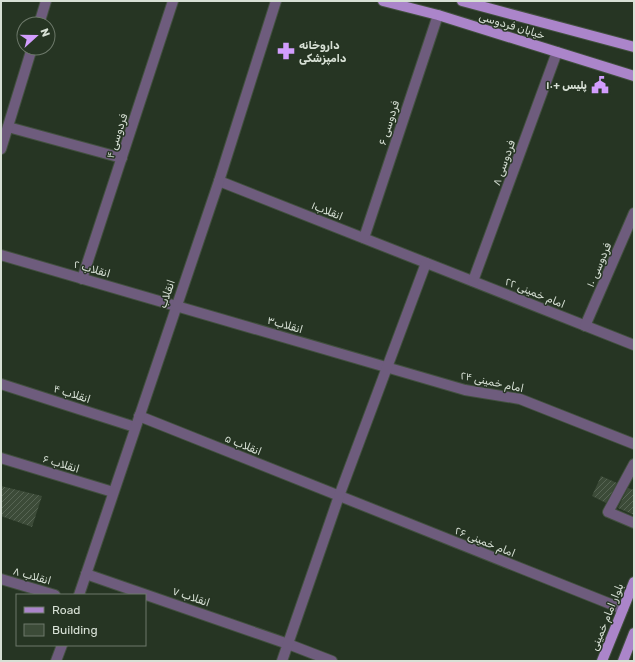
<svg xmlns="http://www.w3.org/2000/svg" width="635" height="662" font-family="Rubik,'Noto Sans Arabic',sans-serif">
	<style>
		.building { fill: url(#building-hatch) }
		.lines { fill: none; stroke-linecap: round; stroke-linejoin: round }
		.minor-casing { stroke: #42503f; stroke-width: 12 }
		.major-casing { stroke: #42503f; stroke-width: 12 }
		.minor { stroke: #6e5c7d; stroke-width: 10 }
		.major { stroke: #ab85ca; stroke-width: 10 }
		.labels { text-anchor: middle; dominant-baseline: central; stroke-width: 3; stroke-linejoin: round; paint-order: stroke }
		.street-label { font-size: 11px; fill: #d7e0d5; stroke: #263523 }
		.poi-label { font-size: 11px; font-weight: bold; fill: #d7e0d5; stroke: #263523; text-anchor: start }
	</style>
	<defs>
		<pattern id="building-hatch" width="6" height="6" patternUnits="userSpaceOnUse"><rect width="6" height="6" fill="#3c4b38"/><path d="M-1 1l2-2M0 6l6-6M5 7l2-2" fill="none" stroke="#576554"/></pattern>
	</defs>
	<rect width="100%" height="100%" fill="#263523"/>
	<!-- building -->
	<g class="building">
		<polygon points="601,476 617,483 606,503 592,496"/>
		<polygon points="1,486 42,496 32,527 1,516"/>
		<polygon points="628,488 634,490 634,515 618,508"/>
	</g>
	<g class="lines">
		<!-- minor casing -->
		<g class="minor-casing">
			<g id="minor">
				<polyline points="39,24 46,1"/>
				<polyline points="8,127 122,158"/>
				<polyline points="1,149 32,48"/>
				<polyline points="219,181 634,345"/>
				<polyline points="364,238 438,15"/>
				<polyline points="1,255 465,390 520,399 634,444"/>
				<polyline points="82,279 173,1"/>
				<polyline points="473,281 557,52"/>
				<polyline points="585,326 634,213"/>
				<polyline points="1,384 135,427"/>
				<polyline points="139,416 623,609"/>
				<polyline points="1,458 113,492"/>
				<polyline points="634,464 608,512 634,523"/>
				<polyline points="86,574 288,644 332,661"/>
				<polyline points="1,579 55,595"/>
				<polyline points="79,595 219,181 276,1"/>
				<polyline points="56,661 62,645"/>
				<polyline points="282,661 339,496 426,263"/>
			</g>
		</g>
		<!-- major casing -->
		<g class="major-casing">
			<g id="major">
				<polyline points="383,1 438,15 634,76"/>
				<polyline points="462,1 634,47"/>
				<polyline points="602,661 634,582"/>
				<polyline points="623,661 634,633"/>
			</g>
		</g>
		<!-- minor -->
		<use href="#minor" class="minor"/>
		<!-- major -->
		<use href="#major" class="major"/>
	</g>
	<!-- icons -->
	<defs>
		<g id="pharmacy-bare" transform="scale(1.38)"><path d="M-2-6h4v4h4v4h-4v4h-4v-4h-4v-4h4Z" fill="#d29dfd" stroke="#263523" stroke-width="2.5" paint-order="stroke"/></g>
		<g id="civic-bare" transform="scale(1.38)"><path d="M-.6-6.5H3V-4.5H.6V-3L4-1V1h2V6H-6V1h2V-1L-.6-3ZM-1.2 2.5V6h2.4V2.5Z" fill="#d29dfd" stroke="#263523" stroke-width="2.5" paint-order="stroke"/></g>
	</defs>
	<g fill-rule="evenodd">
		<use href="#pharmacy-bare" x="286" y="51"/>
		<use href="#civic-bare" x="600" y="85"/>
	</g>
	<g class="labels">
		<!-- street labels -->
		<g class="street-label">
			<text transform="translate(512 26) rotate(17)">خیابان فردوسی</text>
			<text transform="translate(389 123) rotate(-72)">فردوسی ۶</text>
			<text transform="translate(117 136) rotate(-72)">فردوسی ۴</text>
			<text transform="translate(504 163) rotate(-70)">فردوسی ۸</text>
			<text transform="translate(327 211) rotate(22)">انقلاب۱</text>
			<text transform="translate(599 265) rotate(-67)">فردوسی ۱۰</text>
			<text transform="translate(92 269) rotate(16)">انقلاب ۲</text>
			<text transform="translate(535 293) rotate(22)">امام خمینی ۲۲</text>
			<text transform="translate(167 294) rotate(-71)">انقلاب</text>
			<text transform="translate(285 325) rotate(16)">انقلاب۳</text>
			<text transform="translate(492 382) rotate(12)">امام خمینی ۲۴</text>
			<text transform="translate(72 394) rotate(18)">انقلاب ۴</text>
			<text transform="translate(243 445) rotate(22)">انقلاب ۵</text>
			<text transform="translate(61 464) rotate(17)">انقلاب ۶</text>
			<text transform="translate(485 542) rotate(22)">امام خمینی ۲۶</text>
			<text transform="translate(32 576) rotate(16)">انقلاب ۸</text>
			<text transform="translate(191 597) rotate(19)">انقلاب ۷</text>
			<text transform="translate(607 617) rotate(-68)">بلوار امام خمینی</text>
		</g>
		<!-- poi labels -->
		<g class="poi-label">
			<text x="299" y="45">داروخانه<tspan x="299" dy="13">دامپزشکی</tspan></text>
			<text x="587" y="85" text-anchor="end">پلیس +۱۰</text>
		</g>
	</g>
	<!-- border -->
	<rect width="635" height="662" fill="none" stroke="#d7e0d5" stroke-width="4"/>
	<!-- legend -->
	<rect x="16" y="594" width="130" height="52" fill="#263523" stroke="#6d796a"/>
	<rect x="24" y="607" width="20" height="6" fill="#ab85ca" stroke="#6d796a"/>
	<text x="52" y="614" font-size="12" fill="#d7e0d5">Road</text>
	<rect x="24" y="624" width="20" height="12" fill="#3c4b38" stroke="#6d796a"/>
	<text x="52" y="634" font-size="12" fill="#d7e0d5">Building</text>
	<!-- north arrow -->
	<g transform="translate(36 36) rotate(69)"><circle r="19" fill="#263523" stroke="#6d796a"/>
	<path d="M0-3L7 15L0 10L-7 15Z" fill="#d29dfd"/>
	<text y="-6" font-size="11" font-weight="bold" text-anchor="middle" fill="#d7e0d5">N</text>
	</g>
</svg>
